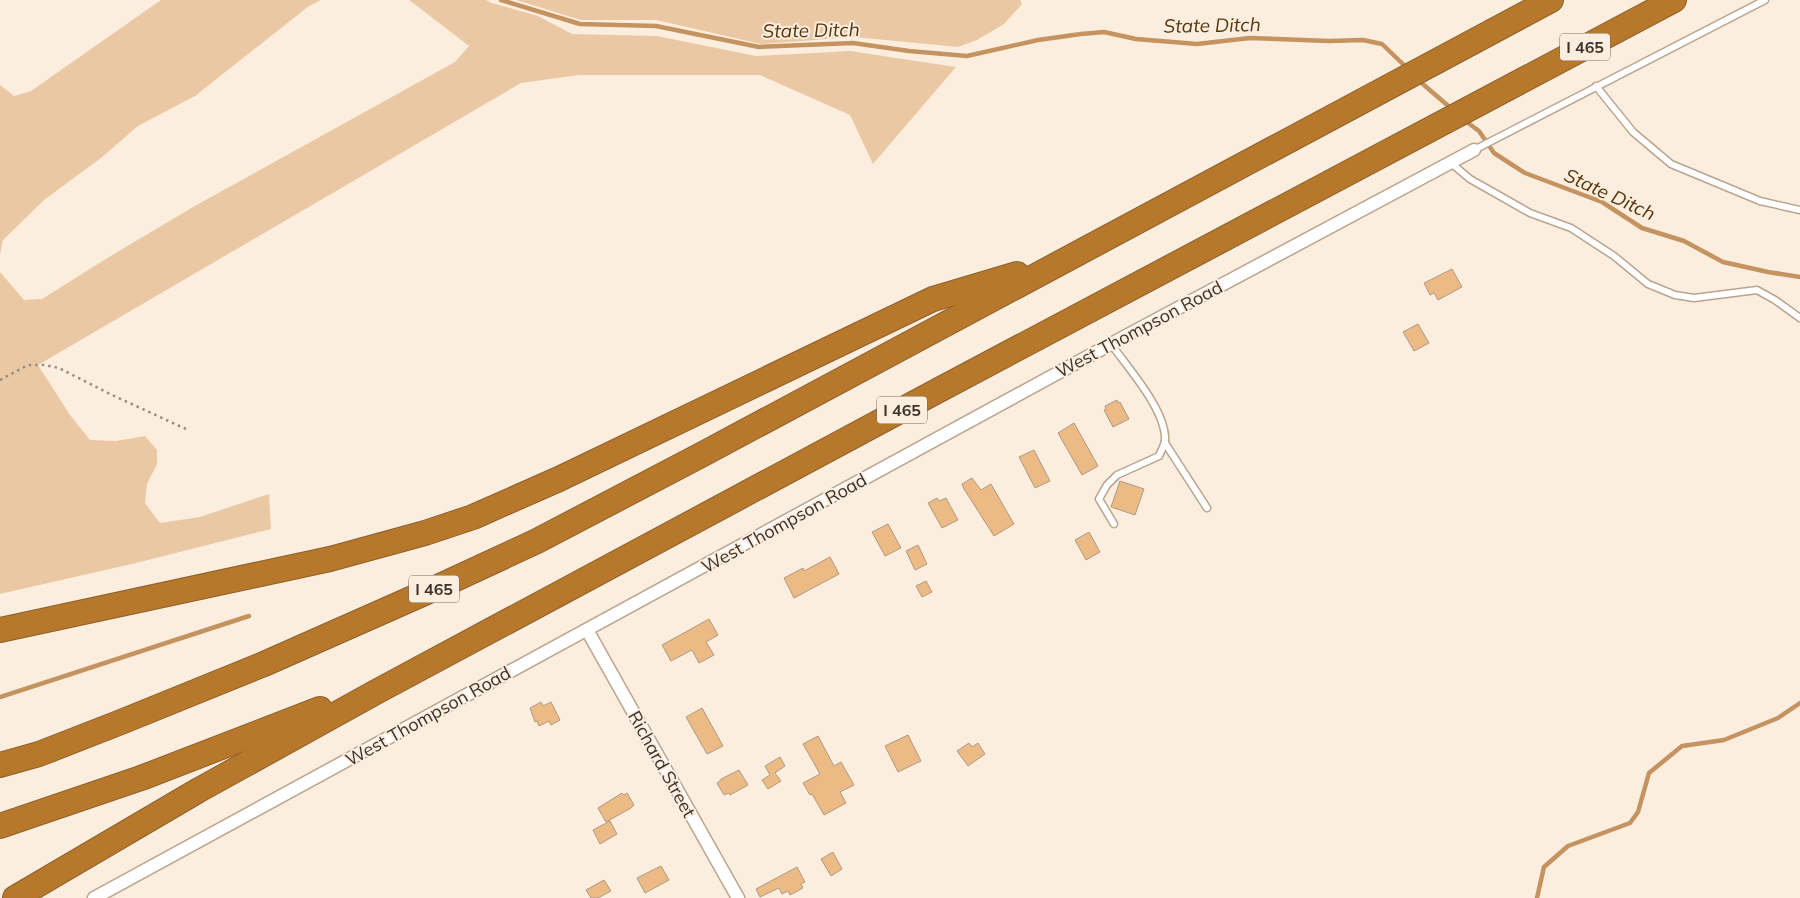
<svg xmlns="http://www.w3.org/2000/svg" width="1800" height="898" font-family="Mulish,sans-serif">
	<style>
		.green { fill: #ebc8a4 }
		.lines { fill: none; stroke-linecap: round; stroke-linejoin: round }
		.stream { stroke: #c49360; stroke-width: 4.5 }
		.building { fill: #ecba85; stroke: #af9982 }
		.lane-casing { stroke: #bba48d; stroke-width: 9 }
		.street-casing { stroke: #bba48d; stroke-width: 15 }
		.highway-casing { stroke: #8c602b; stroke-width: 26 }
		.path { stroke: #988c80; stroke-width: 2.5; stroke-dasharray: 2.5 4; stroke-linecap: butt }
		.lane { stroke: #fff; stroke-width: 6 }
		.street { stroke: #fff; stroke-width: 12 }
		.highway { stroke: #b7782c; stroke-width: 24 }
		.labels { text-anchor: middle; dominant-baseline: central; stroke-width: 4; stroke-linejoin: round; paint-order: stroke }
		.shield { fill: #fceedf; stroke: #766a60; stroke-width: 1 }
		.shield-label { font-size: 16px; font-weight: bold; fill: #3c3229 }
		.street-label { font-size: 18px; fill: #3c3229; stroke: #fceedf }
		.water-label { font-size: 19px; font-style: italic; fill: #57360c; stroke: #fceedf }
	</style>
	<rect width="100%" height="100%" fill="#fceedf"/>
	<!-- green -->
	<g class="green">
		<polygon points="161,0 321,0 309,6 195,96 138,126 101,158 44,200 3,240 0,254 0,85 14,96 31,91"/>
		<polygon points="409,0 486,0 492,3 538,16 572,34 657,36 756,56 850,51 956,67 873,164 850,115 760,75 579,75 521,83 38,365 70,415 90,440 116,441 145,436 157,450 157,464 147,484 145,503 160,523 200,517 269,494 271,529 136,563 0,594 0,272 24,300 42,299 109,257 193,207 455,62 469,46"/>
		<polygon points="516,0 1020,0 1022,4 1004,24 977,40 958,47 854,37 761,44 656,20 581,20"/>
	</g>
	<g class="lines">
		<!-- stream -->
		<g class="stream">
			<polyline points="501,0 580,24 656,26 759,47 853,43 909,51 967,56 1038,40 1081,34 1104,32 1136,39 1197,44 1250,38 1329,41 1363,40 1382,44 1407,68"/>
			<polyline points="1417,79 1453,110"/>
			<polyline points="1464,120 1479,131 1494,153 1525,173 1602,202 1642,228 1684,241 1723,262 1768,272 1800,277"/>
			<polyline points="0,697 249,616"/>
			<polyline points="1537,898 1544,867 1568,846 1630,823 1638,812 1649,773 1682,746 1724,740 1778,718 1800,703"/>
		</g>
	</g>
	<!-- building -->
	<g class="building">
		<polygon points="1452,269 1462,287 1438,300 1434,293 1430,295 1424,283"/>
		<polygon points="1418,324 1429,343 1414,351 1403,332"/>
		<polygon points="1117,400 1118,403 1120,402 1129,419 1113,427 1104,410 1106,409 1105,406"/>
		<polygon points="1074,423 1098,466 1082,475 1058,433"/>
		<polygon points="1034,450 1050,481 1035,488 1019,457"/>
		<polygon points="972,478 981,490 991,484 1014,524 994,536 964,489 962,484"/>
		<polygon points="1120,481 1144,489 1135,515 1111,507"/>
		<polygon points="937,498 939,501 946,498 958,520 942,528 928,503"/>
		<polygon points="888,524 901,548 885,556 872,532"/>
		<polygon points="1089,532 1100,552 1086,560 1075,540"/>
		<polygon points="918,545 927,564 915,570 906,551"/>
		<polygon points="830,557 839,574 794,598 784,578 803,568 804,571"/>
		<polygon points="926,581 932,592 922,597 916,586"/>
		<polygon points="709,619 718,635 706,642 714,655 699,663 692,650 671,661 662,645"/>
		<polygon points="541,702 543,706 551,702 560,720 551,725 549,721 539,726 537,721 535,722 530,708"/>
		<polygon points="702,708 723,746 707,754 686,717"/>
		<polygon points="908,735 921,761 898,772 885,746"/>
		<polygon points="818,736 834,766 841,762 854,785 840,792 846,803 824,815 812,794 810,795 803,783 820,774 803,744"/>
		<polygon points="969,743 972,747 978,743 985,754 968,766 957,751"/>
		<polygon points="780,757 785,766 775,773 781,781 768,789 762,780 770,775 765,766"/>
		<polygon points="739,770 748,785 730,795 729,793 724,795 717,783 721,780 721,779"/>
		<polygon points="622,793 624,795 627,793 634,805 631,808 606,822 598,808"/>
		<polygon points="610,821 617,834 600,844 593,830"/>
		<polygon points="833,852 842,869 831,876 821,859"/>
		<polygon points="661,866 669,880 645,893 637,878"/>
		<polygon points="797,867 805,882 801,884 803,888 790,895 788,891 782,894 779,888 760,897 756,889"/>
		<polygon points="604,880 611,891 598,898 591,898 586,890"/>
	</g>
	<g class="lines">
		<!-- lane casing -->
		<g class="lane-casing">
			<g id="lane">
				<polyline points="1596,86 1633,132 1671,164 1760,201 1800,210"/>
				<polyline points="1474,150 1765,0"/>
				<polyline points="1451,163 1470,179 1530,213 1571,228 1614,256 1648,284 1675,295 1694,298 1757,290 1775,300 1800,318"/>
				<path d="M 1111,344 C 1128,368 1167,411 1165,441 C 1164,446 1161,451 1159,456 L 1117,475 L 1107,485 L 1099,499 L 1114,524"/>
				<polyline points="1165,443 1207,508"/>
			</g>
		</g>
		<!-- street casing -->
		<g class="street-casing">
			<g id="street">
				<polyline points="587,630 738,898"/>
				<polyline points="94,898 1111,344 1474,150"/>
			</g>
		</g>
		<!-- highway casing -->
		<g class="highway-casing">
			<g id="highway">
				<polyline points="0,630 330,559 425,533 473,517 559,479 933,299 1017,274"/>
				<polyline points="0,765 39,754 121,722 264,664 438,587 537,541 703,454 1551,0"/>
				<polyline points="0,826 141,778 320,709"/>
				<polyline points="15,898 199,790 376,692 939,390 1674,0"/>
			</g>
		</g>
		<!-- path -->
		<polyline class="path" points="0,380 28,365 44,365 59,368 110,394 186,429"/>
		<!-- lane -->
		<use href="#lane" class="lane"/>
		<!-- street -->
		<use href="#street" class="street"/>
		<!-- highway -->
		<use href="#highway" class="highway"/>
	</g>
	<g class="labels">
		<!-- shield labels -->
		<g class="shield">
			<rect x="1560" y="33.5" width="50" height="27" rx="4"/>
			<rect x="877" y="396.5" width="50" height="27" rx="4"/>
			<rect x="409" y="575.5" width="50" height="27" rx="4"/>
		</g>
		<g class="shield-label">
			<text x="1585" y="47">I 465</text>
			<text x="902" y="410">I 465</text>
			<text x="434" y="589">I 465</text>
		</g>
		<!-- street labels -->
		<g class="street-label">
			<text transform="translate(1139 329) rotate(-28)">West Thompson Road</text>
			<text transform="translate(784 523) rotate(-29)">West Thompson Road</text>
			<text transform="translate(428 716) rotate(-29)">West Thompson Road</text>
			<text transform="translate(662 764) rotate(61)">Richard Street</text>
		</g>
		<!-- water labels -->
		<g class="water-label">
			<text transform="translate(1212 25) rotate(-1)">State Ditch</text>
			<text transform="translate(811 30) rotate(-1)">State Ditch</text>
			<text transform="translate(1610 194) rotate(25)">State Ditch</text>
		</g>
	</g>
</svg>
